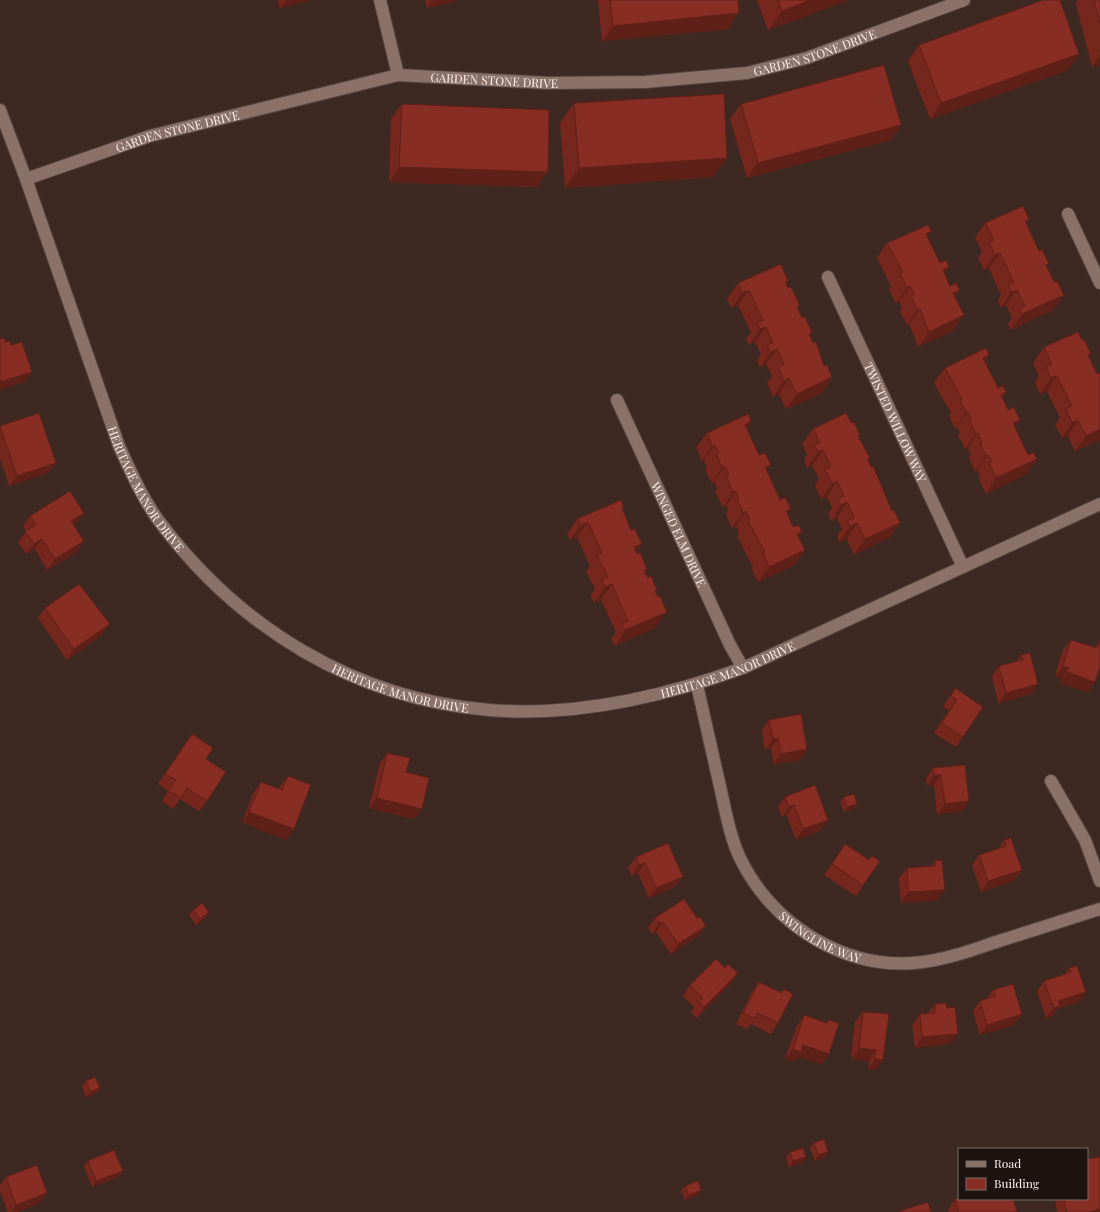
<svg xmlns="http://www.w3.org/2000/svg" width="1100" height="1212" font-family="'Playfair Display',serif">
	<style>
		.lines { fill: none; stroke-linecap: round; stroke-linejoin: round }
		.street-casing { stroke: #574640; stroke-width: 14 }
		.street { stroke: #8a7269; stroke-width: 12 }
		.wall { fill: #75271e }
		.shaded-wall { fill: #5f2018 }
		.building { fill: #882d23; stroke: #5f2018 }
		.labels { text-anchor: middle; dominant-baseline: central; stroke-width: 3.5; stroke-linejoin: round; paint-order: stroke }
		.street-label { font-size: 12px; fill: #fdefea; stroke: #1d1411 }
	</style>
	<rect width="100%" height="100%" fill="#3d2921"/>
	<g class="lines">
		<!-- street casing -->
		<g class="street-casing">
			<g id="street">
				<polyline points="380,0 398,75"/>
				<path id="s1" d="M 0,110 L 26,179 L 119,446 C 131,472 142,498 159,521 C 239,628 355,699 489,710 C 574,717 663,697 743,668 L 1100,504"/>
				<path id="s2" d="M 26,179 L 150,136 L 398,75 L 548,83 L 645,82 L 747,73 L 807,58 L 964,0"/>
				<polyline points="1068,214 1100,283"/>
				<path id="s3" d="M 828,277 L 963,567"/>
				<path id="s4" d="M 617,400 L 730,645 L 743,668"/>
				<path id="s5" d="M 697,685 C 705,720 713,756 721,791 C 726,813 730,837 740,858 C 773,926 847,972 923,962 C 948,959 972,950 996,942 C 1031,931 1065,920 1100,909"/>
				<polyline points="1051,781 1085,840 1100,881"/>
			</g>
		</g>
		<!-- street -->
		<use href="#street" class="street"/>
	</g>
	<!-- wall -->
	<g class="wall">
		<polygon points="278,0 310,0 280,8"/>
		<polygon points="425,0 458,0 427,8"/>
		<polygon points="598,0 738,0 728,29 602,41"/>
		<polygon points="757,0 848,0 768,30"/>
		<polygon points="1078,0 1100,0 1100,64 1092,67 1076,4"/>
		<polygon points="919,45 1079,54 1068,70 930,119 908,61"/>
		<polygon points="574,103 713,177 565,188 560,123"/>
		<polygon points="402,104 537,187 389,182 391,119"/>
		<polygon points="741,104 901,125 891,140 747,178 730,119"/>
		<polygon points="1029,219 1026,223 1054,282 1064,295 1053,310 1011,330 1008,324 1012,318 1006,305 1001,308 998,301 1001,295 989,268 984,270 978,258 982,252 975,238 985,223"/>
		<polygon points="931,231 927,237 955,297 953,331 918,347 909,324 907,325 900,311 902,307 899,301 896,303 889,289 891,286 877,258 887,243"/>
		<polygon points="788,281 786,284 802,318 812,332 810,335 824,366 832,377 822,393 786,409 779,394 773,397 767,383 772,376 766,364 760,367 757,361 761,354 755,342 749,345 746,339 751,332 738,305 732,308 727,299 738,283"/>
		<polygon points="1044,347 1089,357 1100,440 1075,451 1068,436 1062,438 1055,425 1060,418 1047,391 1040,394 1035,382 1039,376 1033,363"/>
		<polygon points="989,355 985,361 998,388 1006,392 1003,398 1015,427 1028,455 1037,459 1026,474 986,494 979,479 980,476 977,470 975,471 969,458 971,455 968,448 965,449 958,435 960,432 957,427 955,429 949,416 951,413 934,383 945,368"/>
		<polygon points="751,421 747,428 759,455 771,465 767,470 793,527 805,550 794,565 758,582 752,569 753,567 737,536 739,534 736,526 732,528 726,514 728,511 726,506 723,507 715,492 717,489 714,481 712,483 705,470 707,467 704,460 702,461 696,448 707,433"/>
		<polygon points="851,423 860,435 858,437 870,458 868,461 892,511 900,523 889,538 854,555 847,539 839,542 837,536 842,529 837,518 831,521 828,514 832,508 827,497 821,499 815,485 819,479 812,465 807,468 804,461 807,455 802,444 813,429"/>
		<polygon points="0,426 56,463 48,473 9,486 0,458"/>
		<polygon points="624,507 623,510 636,552 647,569 645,572 656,593 656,627 615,646 611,639 616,632 601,600 594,603 591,595 595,589 586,571 590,566 577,537 570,540 567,534 577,519"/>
		<polygon points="84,513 76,524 74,525 77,552 47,570 35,549 26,554 18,542 26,531 23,526 30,516"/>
		<polygon points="45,608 102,635 67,660 38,618"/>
		<polygon points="1071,640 1095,648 1099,642 1095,682 1088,692 1060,683 1062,678 1055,676 1063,650"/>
		<polygon points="1021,655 1031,694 998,703 992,676 999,666 1017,661"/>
		<polygon points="955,688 963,737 956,747 934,733 949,710 943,707"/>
		<polygon points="769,720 800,760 774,764 771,749 765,750 762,730"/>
		<polygon points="192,734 206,759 207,801 199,811 180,799 173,809 162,801 168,791 158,784"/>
		<polygon points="387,753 406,772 414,819 369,808 380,763"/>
		<polygon points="965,765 962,811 937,814 934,785 927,786 926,779 933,768"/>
		<polygon points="288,776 294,829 286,840 242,822 254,792 261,782 279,789 280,786"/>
		<polygon points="785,797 821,830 796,840 787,815 782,817 778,807"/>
		<polygon points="844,797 853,809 844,812 840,802"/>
		<polygon points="1004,840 1022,870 1015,880 981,892 972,865 979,855 999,848"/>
		<polygon points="668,843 675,887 649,898 638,873 632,876 628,868 636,857"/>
		<polygon points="845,844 869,860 880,861 856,896 824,875"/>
		<polygon points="935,861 937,900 901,903 899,878 907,868 931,866"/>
		<polygon points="193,910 209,912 205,918 196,925 189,915"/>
		<polygon points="655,918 697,918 706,926 698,936 671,954 656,932 652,934 648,928"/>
		<polygon points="725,968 738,973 731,983 697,1018 691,1012 694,1007 683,996 690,985"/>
		<polygon points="1069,968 1079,1002 1057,1009 1052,1016 1046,1018 1037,991 1044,981 1065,974"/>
		<polygon points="759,982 781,992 784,989 778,1023 771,1034 751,1024 747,1029 736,1024 752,992"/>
		<polygon points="993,990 1022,1014 1014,1025 980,1035 973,1011 980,1001 987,998"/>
		<polygon points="935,1004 950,1044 915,1048 912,1025 920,1014 928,1013"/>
		<polygon points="863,1012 883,1060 876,1070 868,1069 869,1061 851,1059 855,1022"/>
		<polygon points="804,1015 827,1023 829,1020 829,1054 821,1064 798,1056 794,1062 785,1059 797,1026"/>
		<polygon points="86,1081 97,1093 86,1097 82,1087"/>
		<polygon points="814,1143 825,1157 815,1161 810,1148"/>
		<polygon points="790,1152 806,1157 802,1163 789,1167 786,1157"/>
		<polygon points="88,1161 123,1171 119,1177 92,1187 84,1166"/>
		<polygon points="6,1177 40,1203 17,1212 8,1212 0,1191 0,1185"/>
		<polygon points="685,1186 698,1195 685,1200 681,1191"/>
		<polygon points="955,1199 1017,1212 948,1212 948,1210"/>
		<polygon points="1055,1199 1087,1199 1100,1212 1057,1212"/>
	</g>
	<!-- shaded-wall -->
	<g class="shaded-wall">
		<polygon points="286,0 310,0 280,8"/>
		<polygon points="432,0 458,0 427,8"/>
		<polygon points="810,0 848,0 768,30 782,11"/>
		<polygon points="739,13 728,29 602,41 613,26"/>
		<polygon points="1079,54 1068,70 930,119 941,103"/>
		<polygon points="1100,55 1100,64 1092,67"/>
		<polygon points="901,125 891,140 747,178 758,163"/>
		<polygon points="727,158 713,177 565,188 579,168"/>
		<polygon points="399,167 548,172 537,187 389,182"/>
		<polygon points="931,231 920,247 926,234"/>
		<polygon points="1000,253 989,268 984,270 995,255"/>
		<polygon points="949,267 938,282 943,270"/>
		<polygon points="910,286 899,301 896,303 907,288"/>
		<polygon points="749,290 738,305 732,308 742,293"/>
		<polygon points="960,290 949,305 953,293"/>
		<polygon points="1017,290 1006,305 1001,308 1011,292"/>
		<polygon points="1064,295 1053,310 1011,330 1022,314"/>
		<polygon points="920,309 909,324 907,325 917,310"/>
		<polygon points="964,315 953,331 918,347 929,332"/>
		<polygon points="766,327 755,342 749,345 760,329"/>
		<polygon points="777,349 766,364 760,367 771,352"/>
		<polygon points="989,355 979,370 983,358"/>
		<polygon points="32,372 24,382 0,390 0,382"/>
		<polygon points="1057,376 1047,391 1040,394 1051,378"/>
		<polygon points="832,377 822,393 786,409 797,394"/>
		<polygon points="789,378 779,394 773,397 784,381"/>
		<polygon points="1006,392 996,408 1001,395"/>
		<polygon points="968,412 957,427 955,429 966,413"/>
		<polygon points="1020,420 1010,435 1013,423"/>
		<polygon points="1078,420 1068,436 1062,438 1072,423"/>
		<polygon points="751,421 741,436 745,425"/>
		<polygon points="1100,429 1100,440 1075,451 1086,436"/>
		<polygon points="978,433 968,448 965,449 976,434"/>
		<polygon points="715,445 704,460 702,461 712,446"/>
		<polygon points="823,450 812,465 807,468 818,452"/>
		<polygon points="988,455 977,470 975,471 986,456"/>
		<polygon points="1037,459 1026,474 986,494 996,478"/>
		<polygon points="56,463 48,473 9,486 17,476"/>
		<polygon points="771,465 760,480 765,467"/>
		<polygon points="725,466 714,481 712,483 722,467"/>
		<polygon points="837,481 827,497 821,499 832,484"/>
		<polygon points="736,491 726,506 723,507 733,492"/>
		<polygon points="847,502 837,518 831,521 841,505"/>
		<polygon points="791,509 780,524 786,511"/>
		<polygon points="746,511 736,526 732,528 743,513"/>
		<polygon points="84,513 76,524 64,531 71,521"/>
		<polygon points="588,522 577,537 570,540 581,525"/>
		<polygon points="857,523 847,539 839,542 850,527"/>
		<polygon points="900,523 889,538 854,555 865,539"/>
		<polygon points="802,532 791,547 797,534"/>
		<polygon points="42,539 35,549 26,554 34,544"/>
		<polygon points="84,541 77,552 47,570 55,559"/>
		<polygon points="642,544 631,559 634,547"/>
		<polygon points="805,550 794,565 758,582 769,567"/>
		<polygon points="612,584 601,600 594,603 605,587"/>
		<polygon points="667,612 656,627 615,646 625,630"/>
		<polygon points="110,624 102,635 67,660 74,649"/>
		<polygon points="1063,666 1069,668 1062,678 1055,676"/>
		<polygon points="1067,672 1095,682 1088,692 1060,683"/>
		<polygon points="1038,684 1031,694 998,703 1006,693"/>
		<polygon points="778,738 771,749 765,750 773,739"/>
		<polygon points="807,749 800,760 774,764 781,754"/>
		<polygon points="934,775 941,775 934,785 927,786"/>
		<polygon points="377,798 422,809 414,819 369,808"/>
		<polygon points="969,801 962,811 937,814 945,804"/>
		<polygon points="857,804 853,809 844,812 847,807"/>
		<polygon points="794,805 787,815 782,817 789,807"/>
		<polygon points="249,812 294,829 286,840 242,822"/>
		<polygon points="828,820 821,830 796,840 803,829"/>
		<polygon points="645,863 638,873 632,876 639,865"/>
		<polygon points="1022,870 1015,880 981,892 988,881"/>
		<polygon points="683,877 675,887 649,898 656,888"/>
		<polygon points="945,890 937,900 901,903 908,892"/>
		<polygon points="209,912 205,918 196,925 200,919"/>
		<polygon points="663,922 656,932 652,934 659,923"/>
		<polygon points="706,926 698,936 671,954 678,944"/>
		<polygon points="738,973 731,983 697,1018 704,1007"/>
		<polygon points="1086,992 1079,1002 1057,1009 1052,1016 1046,1018 1058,1001"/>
		<polygon points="1022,1014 1014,1025 980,1035 987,1025"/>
		<polygon points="958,1034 950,1044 915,1048 922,1037"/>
		<polygon points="803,1045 829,1054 821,1064 798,1056 794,1062 785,1059 793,1049"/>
		<polygon points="859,1048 876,1050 869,1061 851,1059"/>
		<polygon points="875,1059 883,1060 876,1070 868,1069"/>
		<polygon points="100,1088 97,1093 86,1097 90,1092"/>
		<polygon points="828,1152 825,1157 815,1161 818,1155"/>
		<polygon points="806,1157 802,1163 789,1167 793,1161"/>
		<polygon points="123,1171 119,1177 92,1187 96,1181"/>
		<polygon points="701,1190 698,1195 685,1200 689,1195"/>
		<polygon points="47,1193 40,1203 17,1212 11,1212 16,1205"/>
		<polygon points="1100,1206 1100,1212 1087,1212"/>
	</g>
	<!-- building -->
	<g class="building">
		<polygon points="610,0 738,0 739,13 613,26"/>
		<polygon points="778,0 810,0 782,11"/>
		<polygon points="1043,0 1060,0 1079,54 941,103 919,45"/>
		<polygon points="1094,0 1100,0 1100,24"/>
		<polygon points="884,65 901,125 758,163 741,104"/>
		<polygon points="724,94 727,158 579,168 574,103"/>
		<polygon points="402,104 549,110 548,172 399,167"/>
		<polygon points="1023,206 1029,219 1025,221 1039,251 1042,249 1049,264 1046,265 1054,282 1057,281 1064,295 1022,314 1019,309 1025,306 1017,290 1011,292 1008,285 1014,283 1000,253 995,255 989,242 994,240 985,223"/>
		<polygon points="928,225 931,231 926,234 940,263 946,260 949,267 943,270 950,286 956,283 960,290 953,293 964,315 929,332 920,309 917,310 911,296 914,294 910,286 907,288 900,273 903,272 887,243"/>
		<polygon points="781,264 788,281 785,282 788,288 791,287 800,306 797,307 802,318 805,317 812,332 809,334 813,343 816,342 824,366 827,365 832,377 797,394 789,378 784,381 778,367 784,364 777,349 771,352 767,345 773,343 766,327 760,329 757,323 763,320 749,290 742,293 738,283"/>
		<polygon points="1078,332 1082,340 1084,339 1091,354 1088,355 1097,374 1099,373 1100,375 1100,429 1086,436 1078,420 1072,423 1066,409 1072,406 1057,376 1051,378 1046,367 1052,364 1044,347"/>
		<polygon points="4,338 5,342 10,341 11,345 22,342 32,372 0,382 0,339"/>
		<polygon points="986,348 989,355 983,358 998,388 1003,386 1006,392 1001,395 1008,410 1014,407 1020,420 1013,423 1028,455 1033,452 1037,459 996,478 989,463 992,462 988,455 986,456 980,443 982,442 978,433 976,434 969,419 971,418 968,412 966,413 960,400 962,399 945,368"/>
		<polygon points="39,413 56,463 17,476 0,426"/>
		<polygon points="846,413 851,423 854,422 860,435 858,436 870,458 868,459 871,467 873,466 892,511 894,510 900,523 865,539 857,523 850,527 847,521 854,518 847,502 841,505 838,499 844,496 837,481 832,484 825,469 831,467 823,450 818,452 814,445 820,443 813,429"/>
		<polygon points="748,414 751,421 745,425 759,455 765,453 771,465 765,467 780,500 785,497 791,509 786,511 793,527 799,525 802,532 797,534 805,550 769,567 763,553 765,552 748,521 750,520 746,511 743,513 737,499 739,498 736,491 733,492 726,476 729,475 725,466 722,467 716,454 719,453 715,445 712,446 707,433"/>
		<polygon points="70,491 84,513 71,521 84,541 55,559 42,539 34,544 25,531 36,525 30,516"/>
		<polygon points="621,500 624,507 622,508 631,530 635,529 642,544 634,547 637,554 640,552 647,569 644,570 648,578 651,576 657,590 655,591 658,597 660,596 667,612 625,630 622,623 628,621 612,584 605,587 602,580 608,577 597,556 602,553 588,522 581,525 577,519"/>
		<polygon points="79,584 110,624 74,649 45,608"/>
		<polygon points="1071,640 1097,648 1099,642 1100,643 1100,667 1095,682 1067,672 1069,668 1063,666"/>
		<polygon points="1030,653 1038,684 1006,693 999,666 1023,660 1021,655"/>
		<polygon points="955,688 983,707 963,737 942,723 957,700 951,696"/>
		<polygon points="801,714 807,749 781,754 778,738 773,739 769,720"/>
		<polygon points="192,734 213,748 206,759 226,772 207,801 187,788 181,798 169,791 176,780 165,774"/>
		<polygon points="387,753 410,758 406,772 429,778 422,809 377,798"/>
		<polygon points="965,765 969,801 945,804 941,775 934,775 933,768"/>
		<polygon points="288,776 311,785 294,829 249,812 261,782 282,790"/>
		<polygon points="815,785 828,820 803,829 794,805 789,807 785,797"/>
		<polygon points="854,794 857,804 847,807 844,797"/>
		<polygon points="1011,838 1022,870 988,881 979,855 1006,846 1004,840"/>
		<polygon points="668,843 683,877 656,888 645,863 639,865 636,857"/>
		<polygon points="845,844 869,860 872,856 880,861 863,885 832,864"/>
		<polygon points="942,860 945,890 908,892 907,868 935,866 935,861"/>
		<polygon points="684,899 697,918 700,917 706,926 678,944 663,922 659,923 655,918"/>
		<polygon points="202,903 209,912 200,919 193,910"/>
		<polygon points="716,959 725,968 728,964 738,973 704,1007 698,1002 703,998 690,985"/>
		<polygon points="1077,966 1086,992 1058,1001 1060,1006 1054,1008 1044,981 1071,972 1069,968"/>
		<polygon points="759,982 782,993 784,989 793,994 778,1023 757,1013 755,1019 743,1013"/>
		<polygon points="1013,984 1022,1014 987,1025 980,1001 996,996 993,990"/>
		<polygon points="946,1003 947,1008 955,1007 958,1034 922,1037 920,1014 935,1013 935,1004"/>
		<polygon points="863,1012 889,1014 883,1060 875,1059 876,1050 859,1048"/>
		<polygon points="804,1015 827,1023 829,1020 839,1023 829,1054 803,1045 801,1052 793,1049"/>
		<polygon points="95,1077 100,1088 90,1092 86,1081"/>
		<polygon points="824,1139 828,1152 818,1155 814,1143"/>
		<polygon points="803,1148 806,1157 793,1161 790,1152"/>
		<polygon points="114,1150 123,1171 96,1181 88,1161"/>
		<polygon points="1100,1157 1100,1209 1087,1212 1067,1212 1064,1199 1087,1199 1087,1159"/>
		<polygon points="37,1165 47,1193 16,1205 6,1177"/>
		<polygon points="698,1181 701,1190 689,1195 685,1186"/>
		<polygon points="959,1198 959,1199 1013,1199 1017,1212 959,1212 955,1199"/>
		<polygon points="928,1202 931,1212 897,1212"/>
	</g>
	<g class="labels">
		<!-- street labels -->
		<g class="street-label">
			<text stroke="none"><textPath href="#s2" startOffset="807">GARDEN STONE DRIVE</textPath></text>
			<text stroke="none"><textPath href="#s2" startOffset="483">GARDEN STONE DRIVE</textPath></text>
			<text stroke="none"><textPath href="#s2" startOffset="159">GARDEN STONE DRIVE</textPath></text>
			<text stroke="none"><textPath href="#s3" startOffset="160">TWISTED WILLOW WAY</textPath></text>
			<text stroke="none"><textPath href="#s1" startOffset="407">HERITAGE MANOR DRIVE</textPath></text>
			<text stroke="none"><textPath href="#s4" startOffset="148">WINGED ELM DRIVE</textPath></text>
			<text stroke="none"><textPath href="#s1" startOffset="1078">HERITAGE MANOR DRIVE</textPath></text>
			<text stroke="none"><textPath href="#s1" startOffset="742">HERITAGE MANOR DRIVE</textPath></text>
			<text stroke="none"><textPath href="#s5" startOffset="294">SWINGLINE WAY</textPath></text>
		</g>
	</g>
	<!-- legend -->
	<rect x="958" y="1148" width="130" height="52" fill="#1d1411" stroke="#776c68"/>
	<rect x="966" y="1161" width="20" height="6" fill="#8a7269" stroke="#776c68"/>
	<text x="994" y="1168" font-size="12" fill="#fdefea">Road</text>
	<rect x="966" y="1178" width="20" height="12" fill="#882d23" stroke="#776c68"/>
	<text x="994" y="1188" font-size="12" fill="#fdefea">Building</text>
</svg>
